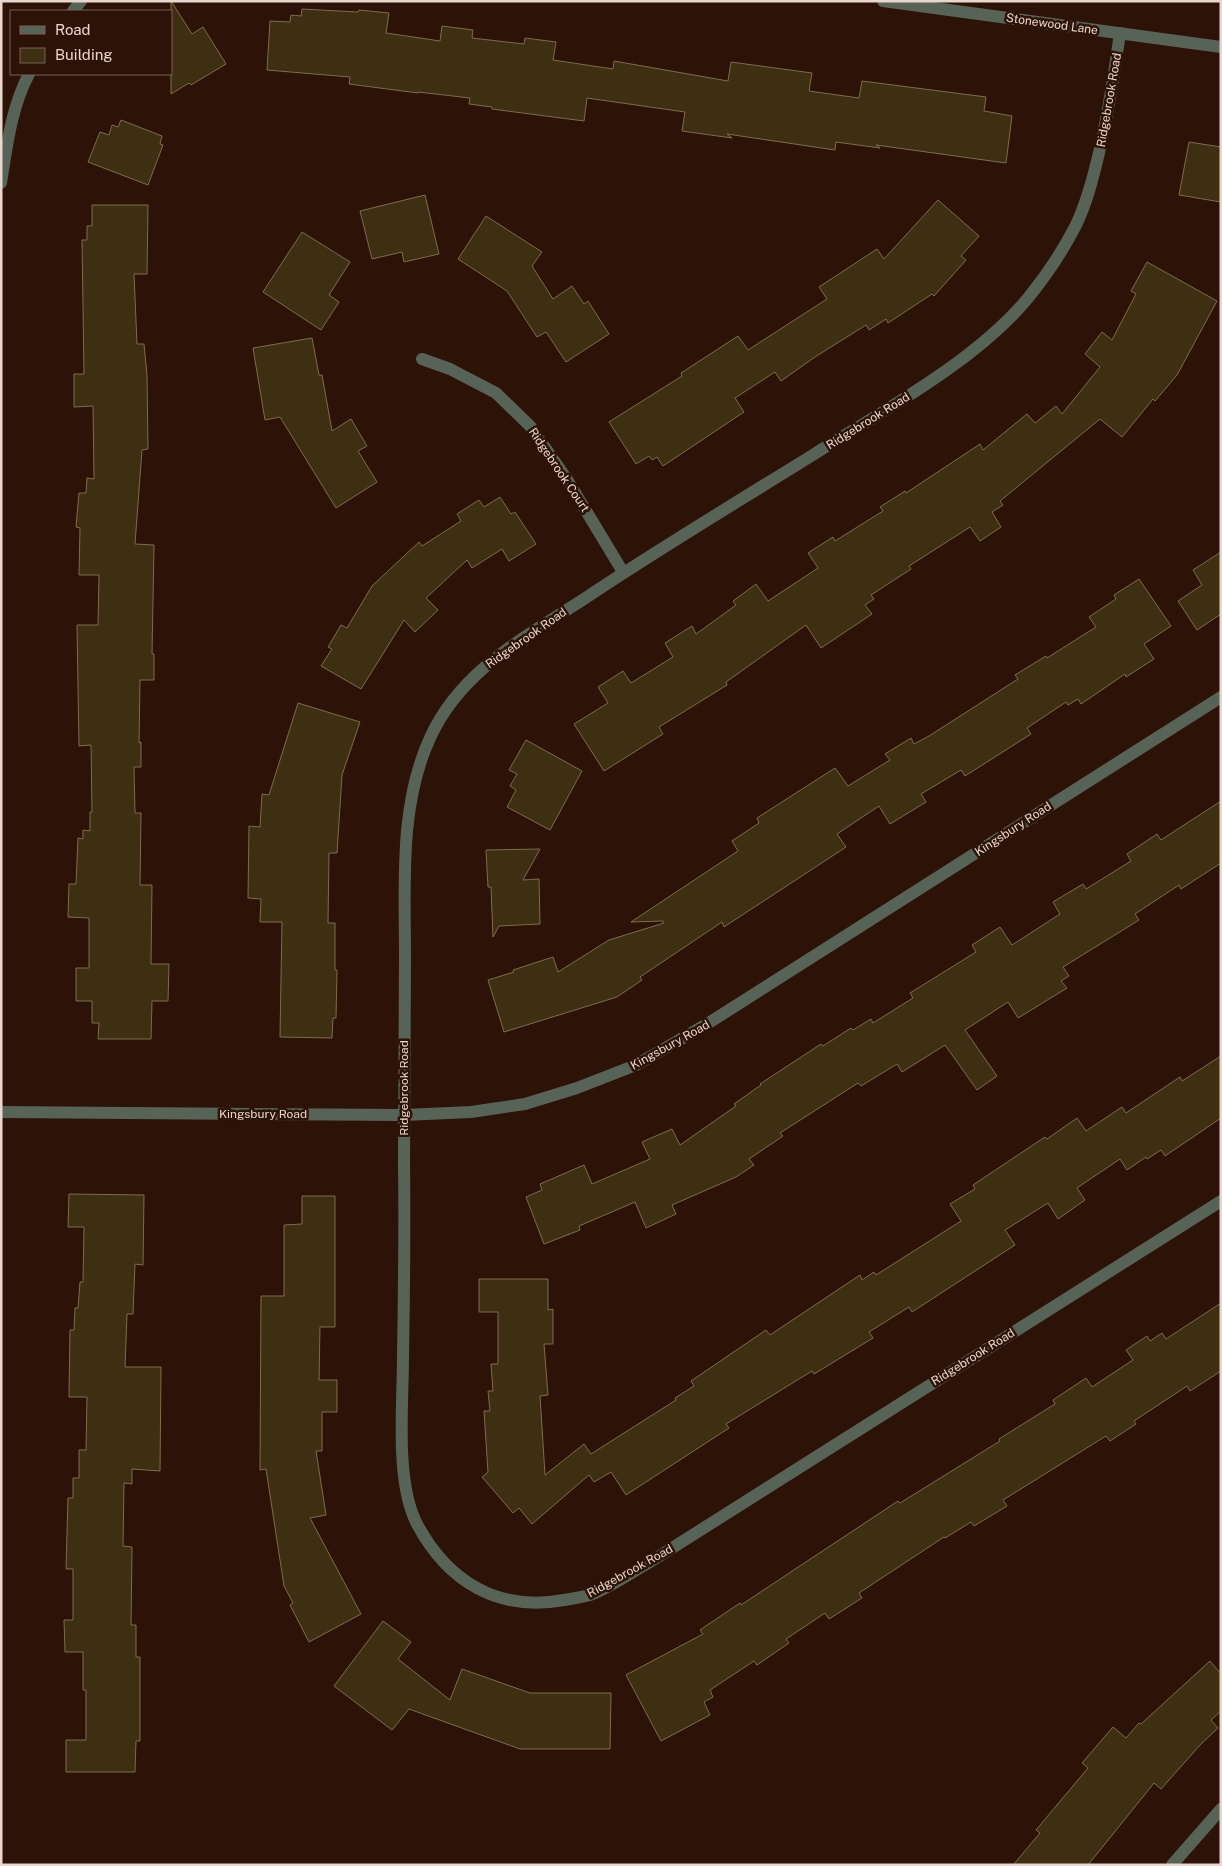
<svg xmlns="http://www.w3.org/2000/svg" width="1222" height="1866" font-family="'Public Sans',sans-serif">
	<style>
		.building { fill: #3e2e12; stroke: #7e6c4f }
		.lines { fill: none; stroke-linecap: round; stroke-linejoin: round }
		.street { stroke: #586358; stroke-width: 12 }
		.labels { text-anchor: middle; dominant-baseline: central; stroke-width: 5; stroke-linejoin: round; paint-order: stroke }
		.street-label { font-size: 12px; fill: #e9d6ce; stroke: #2d1207 }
	</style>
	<rect width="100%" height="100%" fill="#2d1207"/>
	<!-- building -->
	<g class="building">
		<polygon points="171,1 192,34 203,27 226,64 191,85 189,83 171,94"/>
		<polygon points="302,9 358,12 359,10 389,13 386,33 440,41 442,26 473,30 472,38 524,44 525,38 556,42 553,60 613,69 614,61 728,81 731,62 812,73 809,91 859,98 862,81 986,97 984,111 1012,116 1006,163 876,145 880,148 836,142 835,150 727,134 732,138 682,131 685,112 587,98 584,121 492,109 492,107 469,104 470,98 418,92 418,93 349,84 350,77 267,70 270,21 290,22 291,15 301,16"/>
		<polygon points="121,120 162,136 160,144 163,145 148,185 88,162 100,132 109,135 112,125 118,127"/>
		<polygon points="1189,142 1221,147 1221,202 1179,195"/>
		<polygon points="425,195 439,254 404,262 402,252 372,259 360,211"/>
		<polygon points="938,200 979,236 961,256 966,260 934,296 932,294 888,323 886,319 869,330 866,325 815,357 781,381 775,372 735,398 744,412 663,466 657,457 652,460 649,456 636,464 609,422 682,376 681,373 738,336 748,350 827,299 819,287 877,249 884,259"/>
		<polygon points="92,205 148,205 147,274 134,274 137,344 144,344 147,375 148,449 142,450 135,544 154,545 152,654 154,654 154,680 140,680 139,743 141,742 141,767 134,767 135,813 141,813 140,885 152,885 151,964 169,964 168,1001 152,1001 151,1039 98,1039 99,1023 92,1023 92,1001 76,1001 76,968 89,968 89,918 68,917 69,884 76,884 78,838 83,839 83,830 90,831 90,812 92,812 91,745 79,746 77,625 98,625 99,575 79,575 80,528 76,527 79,493 86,493 87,478 94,479 93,406 74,407 74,374 84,374 82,240 87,240 87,226 92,226"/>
		<polygon points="486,216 542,252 532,266 553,299 572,286 584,304 588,301 609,334 566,362 546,332 537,337 507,291 458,259"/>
		<polygon points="302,232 350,262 329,295 339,302 321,330 263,292"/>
		<polygon points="1147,262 1217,301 1177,375 1155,401 1153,399 1122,437 1100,419 1000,501 1003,505 992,512 1001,527 980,541 970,527 909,566 911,569 871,595 874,599 865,605 872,614 821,648 806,625 726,682 727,685 659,727 663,734 604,771 574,724 608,703 598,687 623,671 631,683 673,657 665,643 692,626 696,634 736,605 733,601 756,584 768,601 818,568 808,553 833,537 835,541 883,511 880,507 905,491 906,493 980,444 983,450 1027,414 1035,423 1056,406 1062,414 1100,367 1085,354 1102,332 1112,340 1136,294 1131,291"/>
		<polygon points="312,338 319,375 322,375 332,431 351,419 367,446 358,451 377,482 336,508 280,417 265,420 253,348"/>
		<polygon points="500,497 511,514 515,512 536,544 509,561 502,549 472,568 467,560 426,598 438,610 415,632 404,620 361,689 321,666 332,649 328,647 341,625 347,628 372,586 419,542 422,546 461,521 457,514 479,500 484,507"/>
		<polygon points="1221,552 1221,614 1197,630 1178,601 1202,585 1193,570"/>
		<polygon points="1139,579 1171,626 1144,644 1154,659 1126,677 1125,674 1081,704 1078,699 1068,705 1066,702 1027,728 1031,734 965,776 961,770 921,794 926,802 890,824 879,806 837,834 846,847 724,927 722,922 640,977 642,980 617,997 504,1032 488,980 514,972 513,970 553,957 558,972 609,940 664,923 663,921 631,922 738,851 732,841 759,823 757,818 835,768 848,786 890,760 885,754 911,738 914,744 929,736 1018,679 1015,675 1046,656 1047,658 1096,627 1089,617 1116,599 1114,595"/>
		<polygon points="298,703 360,722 342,775 337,853 329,853 328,923 335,923 335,970 337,970 336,1018 333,1018 332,1038 280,1037 282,922 260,922 261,899 248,898 249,826 260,827 262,794 269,795"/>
		<polygon points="526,740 582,771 550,830 507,807 516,790 510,786 517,774 509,770"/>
		<polygon points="1221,801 1221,863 1181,889 1179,885 1135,914 1139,920 1063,967 1069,976 1061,981 1067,988 1018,1018 1008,1002 965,1030 997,1076 977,1090 945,1045 902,1072 897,1064 861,1086 858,1083 780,1133 783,1136 749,1159 754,1165 736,1177 672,1205 676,1214 646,1228 635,1202 579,1226 580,1230 544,1244 526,1197 542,1190 540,1184 584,1165 592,1184 650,1159 642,1142 672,1129 680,1145 736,1106 734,1104 761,1085 760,1084 821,1044 823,1046 851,1028 853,1030 871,1019 873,1023 913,998 910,993 976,952 972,945 1000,927 1012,945 1060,914 1053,902 1083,884 1086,889 1131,861 1127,854 1157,834 1161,840"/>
		<polygon points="540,849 523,880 539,879 540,924 499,926 493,937 491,887 488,887 486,850"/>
		<polygon points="1221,1056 1221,1118 1165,1156 1161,1150 1147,1159 1146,1157 1127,1170 1120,1159 1077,1188 1085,1200 1058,1219 1048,1203 1005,1230 1015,1245 912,1312 909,1307 869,1332 873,1338 814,1374 812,1371 726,1424 729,1428 626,1495 611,1472 594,1482 589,1475 532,1524 519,1508 513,1513 482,1477 488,1472 484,1411 490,1411 488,1391 493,1391 491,1364 498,1364 498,1312 479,1312 479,1279 548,1279 548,1310 553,1309 553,1344 544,1344 548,1395 540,1396 545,1475 584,1444 591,1454 676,1400 675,1398 694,1386 691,1381 766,1330 770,1335 860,1275 862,1280 874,1272 876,1275 961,1221 950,1204 975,1189 973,1185 1045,1137 1047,1139 1077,1118 1086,1131 1122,1107 1126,1113 1180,1077 1182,1081"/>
		<polygon points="69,1194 144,1195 143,1265 135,1264 133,1314 127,1314 125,1367 161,1367 160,1471 132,1469 132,1484 124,1483 123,1546 132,1547 131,1625 136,1625 136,1657 140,1657 140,1741 136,1741 135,1772 66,1772 66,1740 86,1740 86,1690 83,1690 83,1652 65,1652 64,1620 73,1620 73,1569 66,1569 68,1498 73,1498 73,1478 79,1478 79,1450 86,1450 87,1397 69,1397 70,1330 74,1330 75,1308 78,1308 80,1282 83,1282 84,1227 68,1227"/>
		<polygon points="302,1196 335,1196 335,1327 320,1327 319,1380 337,1380 337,1412 322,1412 322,1451 316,1451 326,1515 310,1518 361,1614 309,1642 290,1605 293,1603 284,1586 266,1469 260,1470 261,1296 284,1296 284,1225 302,1224"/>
		<polygon points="1221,1303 1221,1371 1190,1391 1187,1386 1134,1421 1136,1424 1110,1441 1106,1436 1003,1500 1007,1506 974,1526 971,1522 945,1538 944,1537 859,1593 862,1598 829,1619 825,1613 786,1639 789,1643 757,1665 754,1661 710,1690 713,1697 704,1702 710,1715 661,1741 626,1675 703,1634 700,1630 740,1603 741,1605 898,1501 900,1503 1000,1441 999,1439 1055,1404 1053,1400 1086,1378 1092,1387 1133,1360 1126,1350 1147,1336 1150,1341 1162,1333 1166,1339"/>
		<polygon points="383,1621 411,1642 398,1659 450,1700 462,1669 530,1693 611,1693 610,1749 520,1749 409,1709 392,1730 334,1686"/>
		<polygon points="1210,1661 1221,1674 1221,1711 1211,1720 1218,1728 1201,1744 1161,1789 1154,1783 1088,1865 1013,1865 1040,1833 1036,1830 1088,1768 1082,1763 1113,1727 1126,1738 1139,1723 1141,1724"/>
	</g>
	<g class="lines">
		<!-- street -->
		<g class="street">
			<polyline points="883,1 1221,47"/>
			<polyline points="73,11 81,1"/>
			<path d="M 1120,33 C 1114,75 1108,116 1098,157 C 1092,182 1086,205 1075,227 C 1062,252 1046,276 1028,298 C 977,360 885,410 816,453 C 739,501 660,548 584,599 C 525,637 460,671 430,738 C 399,805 405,885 405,956 C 404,1027 404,1097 404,1167 C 405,1231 404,1294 403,1357 C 403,1405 395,1482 417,1524 C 448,1582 498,1612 564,1600 C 575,1598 586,1597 595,1593 C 614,1585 632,1572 650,1562 L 1221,1201"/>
			<path d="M 1,183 C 7,146 11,108 29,74"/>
			<polyline points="422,359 450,369 496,393 530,426 568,481 623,572"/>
			<polyline points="1,1112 404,1115 471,1112 525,1104 577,1088 636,1065 707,1024 1221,697"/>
			<polyline points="1172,1865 1221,1809"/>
		</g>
	</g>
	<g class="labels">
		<!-- street labels -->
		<g class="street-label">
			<text transform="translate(1052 24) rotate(8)">Stonewood Lane</text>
			<text transform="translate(1109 100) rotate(-80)">Ridgebrook Road</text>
			<text transform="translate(868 421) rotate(-32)">Ridgebrook Road</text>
			<text transform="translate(559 470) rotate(56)">Ridgebrook Court</text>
			<text transform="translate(526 638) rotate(-35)">Ridgebrook Road</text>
			<text transform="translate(1013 829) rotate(-33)">Kingsbury Road</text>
			<text transform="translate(670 1045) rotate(-29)">Kingsbury Road</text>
			<text transform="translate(404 1088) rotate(-90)">Ridgebrook Road</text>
			<text x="263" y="1114">Kingsbury Road</text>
			<text transform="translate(973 1357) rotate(-32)">Ridgebrook Road</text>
			<text transform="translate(630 1571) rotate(-29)">Ridgebrook Road</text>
		</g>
	</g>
	<!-- border -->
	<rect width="1222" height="1866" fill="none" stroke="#e9d6ce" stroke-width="5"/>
	<!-- legend -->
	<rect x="10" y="10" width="162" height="65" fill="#2d1207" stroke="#786057"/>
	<rect x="20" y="26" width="25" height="8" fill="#586358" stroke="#786057"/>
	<text x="55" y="35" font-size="15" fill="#e9d6ce">Road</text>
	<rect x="20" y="48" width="25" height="15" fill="#3e2e12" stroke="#786057"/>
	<text x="55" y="60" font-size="15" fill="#e9d6ce">Building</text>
</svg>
